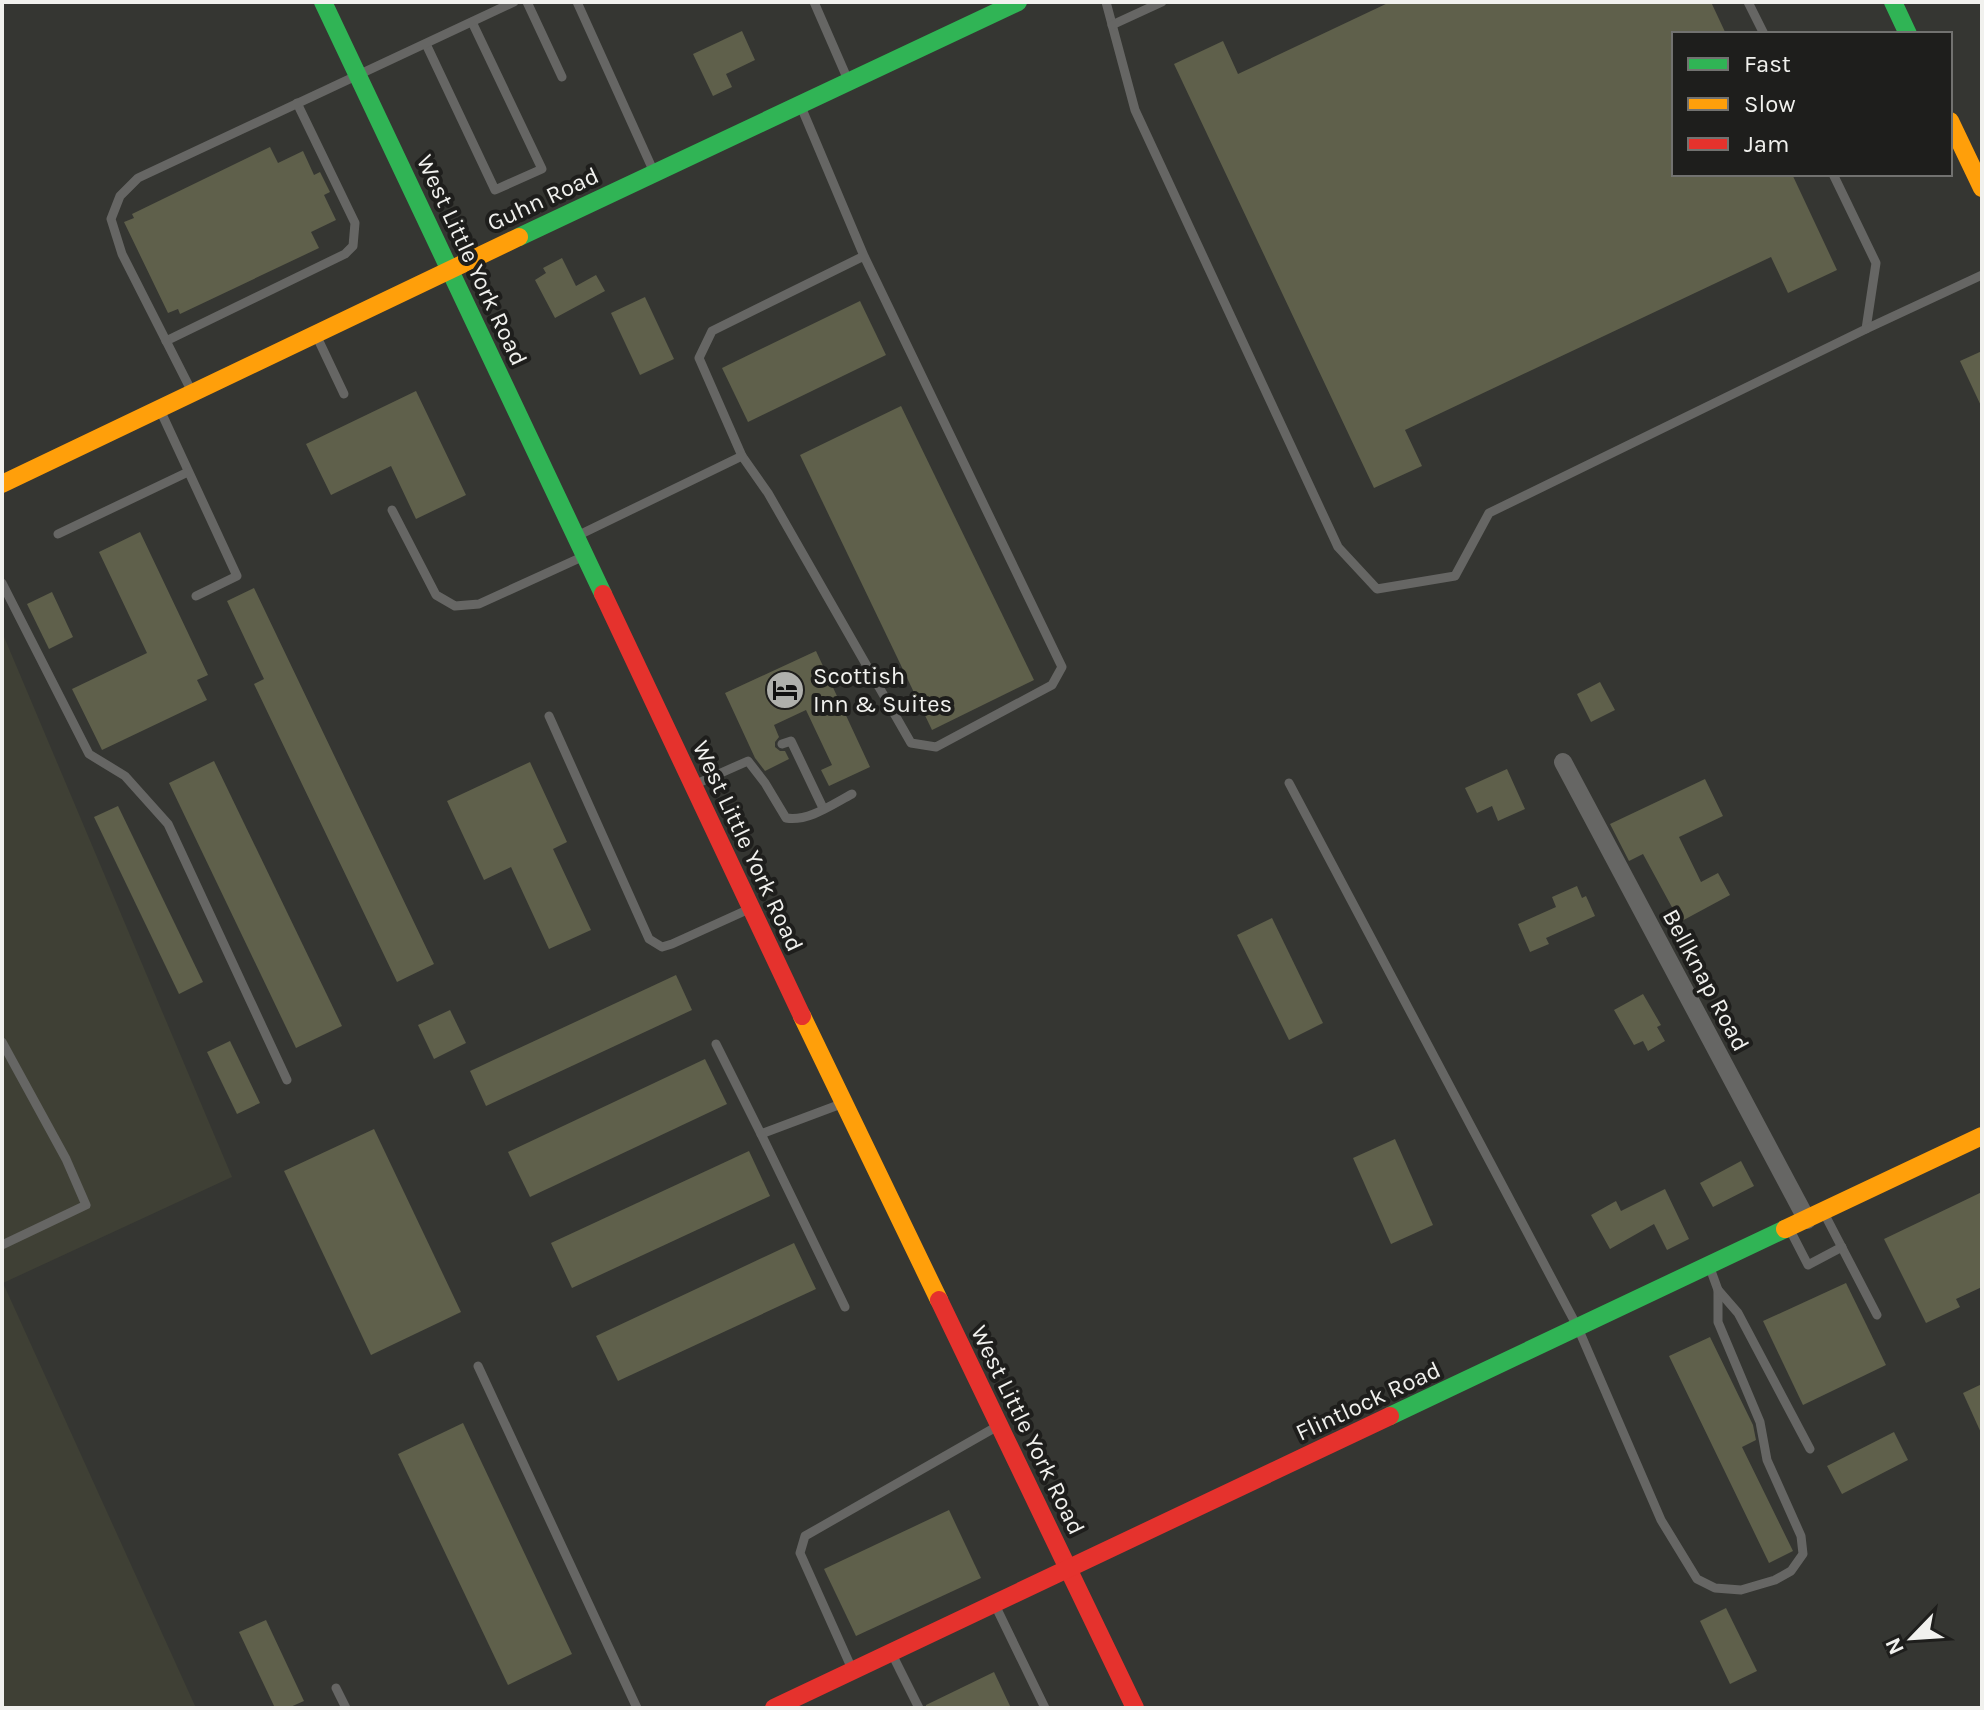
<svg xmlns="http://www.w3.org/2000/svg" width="1984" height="1710" font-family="Karla,sans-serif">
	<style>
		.built { fill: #3f4035 }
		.building { fill: #5f604b }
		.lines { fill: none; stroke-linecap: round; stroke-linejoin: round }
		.lane { stroke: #666664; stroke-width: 9 }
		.street { stroke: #666664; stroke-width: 18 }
		.fast { stroke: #30b455; stroke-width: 18 }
		.slow { stroke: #ff9f0a; stroke-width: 18 }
		.jam { stroke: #e5322d; stroke-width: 18 }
		.labels { text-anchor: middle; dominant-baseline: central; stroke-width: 8; stroke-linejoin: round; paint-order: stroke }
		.street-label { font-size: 24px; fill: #f1f1ee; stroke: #1e1e1c }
		.poi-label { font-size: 24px; fill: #f1f1ee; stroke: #1e1e1c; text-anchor: start }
	</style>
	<rect width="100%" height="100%" fill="#353632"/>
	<!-- built -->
	<polygon class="built" points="2,632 232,1177 3,1283 196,1708 2,1708"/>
	<!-- building -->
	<g class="building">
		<polygon points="1390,2 1711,2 1726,34 1674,34 1674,174 1792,174 1837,270 1788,293 1771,257 1405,430 1422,466 1374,488 1174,64 1223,41 1238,74"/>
		<polygon points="742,31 755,60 726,74 732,87 713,96 693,54"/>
		<polygon points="270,147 278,163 303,151 314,175 320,172 330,192 324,195 336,220 311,232 319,248 180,314 178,309 168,313 124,222 134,218 132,214"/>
		<polygon points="562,258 576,286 596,275 605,291 555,318 535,280 546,273 543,268"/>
		<polygon points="645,297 674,359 640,375 611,313"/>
		<polygon points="860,301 886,355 748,422 722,368"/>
		<polygon points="1982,351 1982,408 1960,361"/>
		<polygon points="416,391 466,495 416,519 391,466 331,495 306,444"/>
		<polygon points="901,406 1034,680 932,730 800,455"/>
		<polygon points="140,532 208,675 197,680 207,700 102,750 72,689 147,653 99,552"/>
		<polygon points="254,588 434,964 397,982 254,684 264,679 227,601"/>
		<polygon points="52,592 73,637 49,649 27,604"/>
		<polygon points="816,651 870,767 829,786 821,770 832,765 806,710 774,725 779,737 775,742 775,747 780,751 785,751 789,759 765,771 755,758 725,693"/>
		<polygon points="1600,682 1615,710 1591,722 1577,694"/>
		<polygon points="214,761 342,1026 296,1048 169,783"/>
		<polygon points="530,762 567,842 553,849 591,930 549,949 511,867 484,880 447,801"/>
		<polygon points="1507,769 1525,809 1498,821 1492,806 1477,813 1465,788"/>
		<polygon points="1705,779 1723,816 1679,837 1701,882 1718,873 1730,895 1680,922 1643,854 1629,861 1610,824"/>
		<polygon points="118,806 203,982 179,994 94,817"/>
		<polygon points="1577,886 1582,898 1586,896 1595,916 1546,938 1549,944 1530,952 1518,924 1556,907 1552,897"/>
		<polygon points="1272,918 1323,1023 1289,1040 1237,935"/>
		<polygon points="676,975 692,1010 486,1106 470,1071"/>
		<polygon points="1643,994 1661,1025 1657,1027 1665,1041 1648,1051 1643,1041 1634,1045 1614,1010"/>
		<polygon points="450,1010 466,1043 434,1059 418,1025"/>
		<polygon points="230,1041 260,1103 237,1114 207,1052"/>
		<polygon points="705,1059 727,1104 530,1197 508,1152"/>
		<polygon points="374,1129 461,1312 371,1355 284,1171"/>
		<polygon points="1395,1139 1433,1225 1391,1244 1353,1158"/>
		<polygon points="749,1151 770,1196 572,1288 551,1243"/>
		<polygon points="1741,1161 1754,1186 1713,1207 1700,1183"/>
		<polygon points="1665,1189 1689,1239 1667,1250 1654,1224 1610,1249 1591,1215 1616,1201 1621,1211"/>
		<polygon points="1982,1192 1982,1287 1956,1299 1960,1307 1926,1323 1884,1239"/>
		<polygon points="794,1243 816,1289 618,1381 596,1336"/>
		<polygon points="1846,1283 1886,1365 1803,1405 1763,1321"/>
		<polygon points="1710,1337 1753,1425 1756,1440 1742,1447 1793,1551 1769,1563 1669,1356"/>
		<polygon points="1982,1384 1982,1435 1963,1393"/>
		<polygon points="463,1423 572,1654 508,1685 398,1454"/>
		<polygon points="1894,1432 1908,1460 1842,1494 1827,1466"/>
		<polygon points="949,1510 981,1578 856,1636 824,1569"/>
		<polygon points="1726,1608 1757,1671 1730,1684 1700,1621"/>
		<polygon points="266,1620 304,1701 288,1708 275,1708 239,1632"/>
		<polygon points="994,1672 1011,1708 926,1708 926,1705"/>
	</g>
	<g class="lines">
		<!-- lane -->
		<g class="lane">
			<polyline points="527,2 562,77"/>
			<polyline points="577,2 653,170"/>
			<polyline points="814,2 848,80"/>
			<polyline points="1106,2 1135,110 1338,547 1377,589 1455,576 1489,513 1866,329 1876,263 1833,174"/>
			<polyline points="1748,2 1764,34"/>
			<polyline points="1112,25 1162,2"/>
			<polyline points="426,44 495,190 542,169 472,22"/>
			<polyline points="802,109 864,256 1062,667 1052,685 936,747 911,743 768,493 742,456 699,358 712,331 864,256"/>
			<polyline points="1866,329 1982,275"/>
			<polyline points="317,337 344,394"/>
			<polyline points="166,341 345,254 353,246 355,223 297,103"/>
			<polyline points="191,390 122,254 111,219 120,196 138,178 514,2"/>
			<polyline points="161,412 237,576 196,596"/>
			<polyline points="392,510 436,595 455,606 479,604 582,557"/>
			<polyline points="58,534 188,472"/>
			<polyline points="579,535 742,456"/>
			<polyline points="2,583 89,754 125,776 168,824 287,1080"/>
			<polyline points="549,716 649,939 662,947 672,944 747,910"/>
			<polyline points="782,744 791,741 823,808"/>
			<polyline points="1289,783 1578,1328 1661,1520 1697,1579 1715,1588 1741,1590 1775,1580 1791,1571 1803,1554 1801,1536 1767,1460 1760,1422 1718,1322 1718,1290 1710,1268"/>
			<path d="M 696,784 L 748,761 L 765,783 L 786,818 C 808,822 833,804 852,794"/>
			<polyline points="2,1042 66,1159 86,1205 2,1245"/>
			<polyline points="716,1044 761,1134 841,1104"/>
			<polyline points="761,1134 845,1307"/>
			<polyline points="1825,1215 1877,1315"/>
			<polyline points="1790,1230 1808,1265 1842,1247"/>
			<polyline points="1718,1290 1738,1313 1810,1449"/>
			<polyline points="478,1366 637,1708"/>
			<polyline points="996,1607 1045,1708"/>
			<polyline points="893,1656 919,1708"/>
			<polyline points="852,1669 800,1553 805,1536 996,1427"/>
			<polyline points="336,1688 346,1708"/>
		</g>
		<!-- street -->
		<polyline class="street" points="1563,762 1807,1220"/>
		<!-- fast -->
		<g class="fast">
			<polyline points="323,2 603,594"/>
			<polyline points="1893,2 1908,34"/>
			<polyline points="519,237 1018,2"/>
			<polyline points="1390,1416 1785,1229"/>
		</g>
		<!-- slow -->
		<g class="slow">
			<polyline points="1950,121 1982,188"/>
			<polyline points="2,484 519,237"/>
			<polyline points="802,1016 939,1300"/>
			<polyline points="1785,1229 1982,1136"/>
		</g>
		<!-- jam -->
		<g class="jam">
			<polyline points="603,594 802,1016"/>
			<polyline points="939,1300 1135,1708"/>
			<polyline points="774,1708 1390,1416"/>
		</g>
	</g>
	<!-- icons -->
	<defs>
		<g id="hotel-disc" transform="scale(2)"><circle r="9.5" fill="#afb0ac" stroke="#1e1e1c"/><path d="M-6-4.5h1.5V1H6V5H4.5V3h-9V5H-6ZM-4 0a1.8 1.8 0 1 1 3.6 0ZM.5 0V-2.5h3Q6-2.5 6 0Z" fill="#111"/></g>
	</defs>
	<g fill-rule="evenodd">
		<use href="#hotel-disc" x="785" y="690"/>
	</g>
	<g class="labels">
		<!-- street labels -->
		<g class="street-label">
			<text transform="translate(543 199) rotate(-25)">Guhn Road</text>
			<text transform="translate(472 260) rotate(65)">West Little York Road</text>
			<text transform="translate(748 846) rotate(65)">West Little York Road</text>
			<text transform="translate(1706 980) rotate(62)">Bellknap Road</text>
			<text transform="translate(1368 1401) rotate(-25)">Flintlock Road</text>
			<text transform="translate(1028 1430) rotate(64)">West Little York Road</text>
		</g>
		<!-- poi labels -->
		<g class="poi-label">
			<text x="813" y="676">Scottish<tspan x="813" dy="28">Inn &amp; Suites</tspan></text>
		</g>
	</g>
	<!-- border -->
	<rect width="1984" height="1710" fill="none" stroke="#f1f1ee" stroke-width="8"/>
	<!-- legend -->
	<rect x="1672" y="32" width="280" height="144" fill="#1e1e1c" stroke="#727270" stroke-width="2"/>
	<rect x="1688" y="58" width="40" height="12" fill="#30b455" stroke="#727270" stroke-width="2"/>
	<text x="1744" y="72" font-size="24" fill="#f1f1ee">Fast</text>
	<rect x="1688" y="98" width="40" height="12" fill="#ff9f0a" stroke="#727270" stroke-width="2"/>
	<text x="1744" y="112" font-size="24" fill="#f1f1ee">Slow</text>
	<rect x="1688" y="138" width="40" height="12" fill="#e5322d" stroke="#727270" stroke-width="2"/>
	<text x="1744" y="152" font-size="24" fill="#f1f1ee">Jam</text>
	<!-- north arrow -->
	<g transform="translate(1912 1638) rotate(245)" stroke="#1e1e1c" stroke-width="6" paint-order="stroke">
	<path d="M0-6L14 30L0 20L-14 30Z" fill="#f1f1ee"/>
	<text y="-12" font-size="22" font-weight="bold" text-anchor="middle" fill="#f1f1ee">N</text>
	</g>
</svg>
